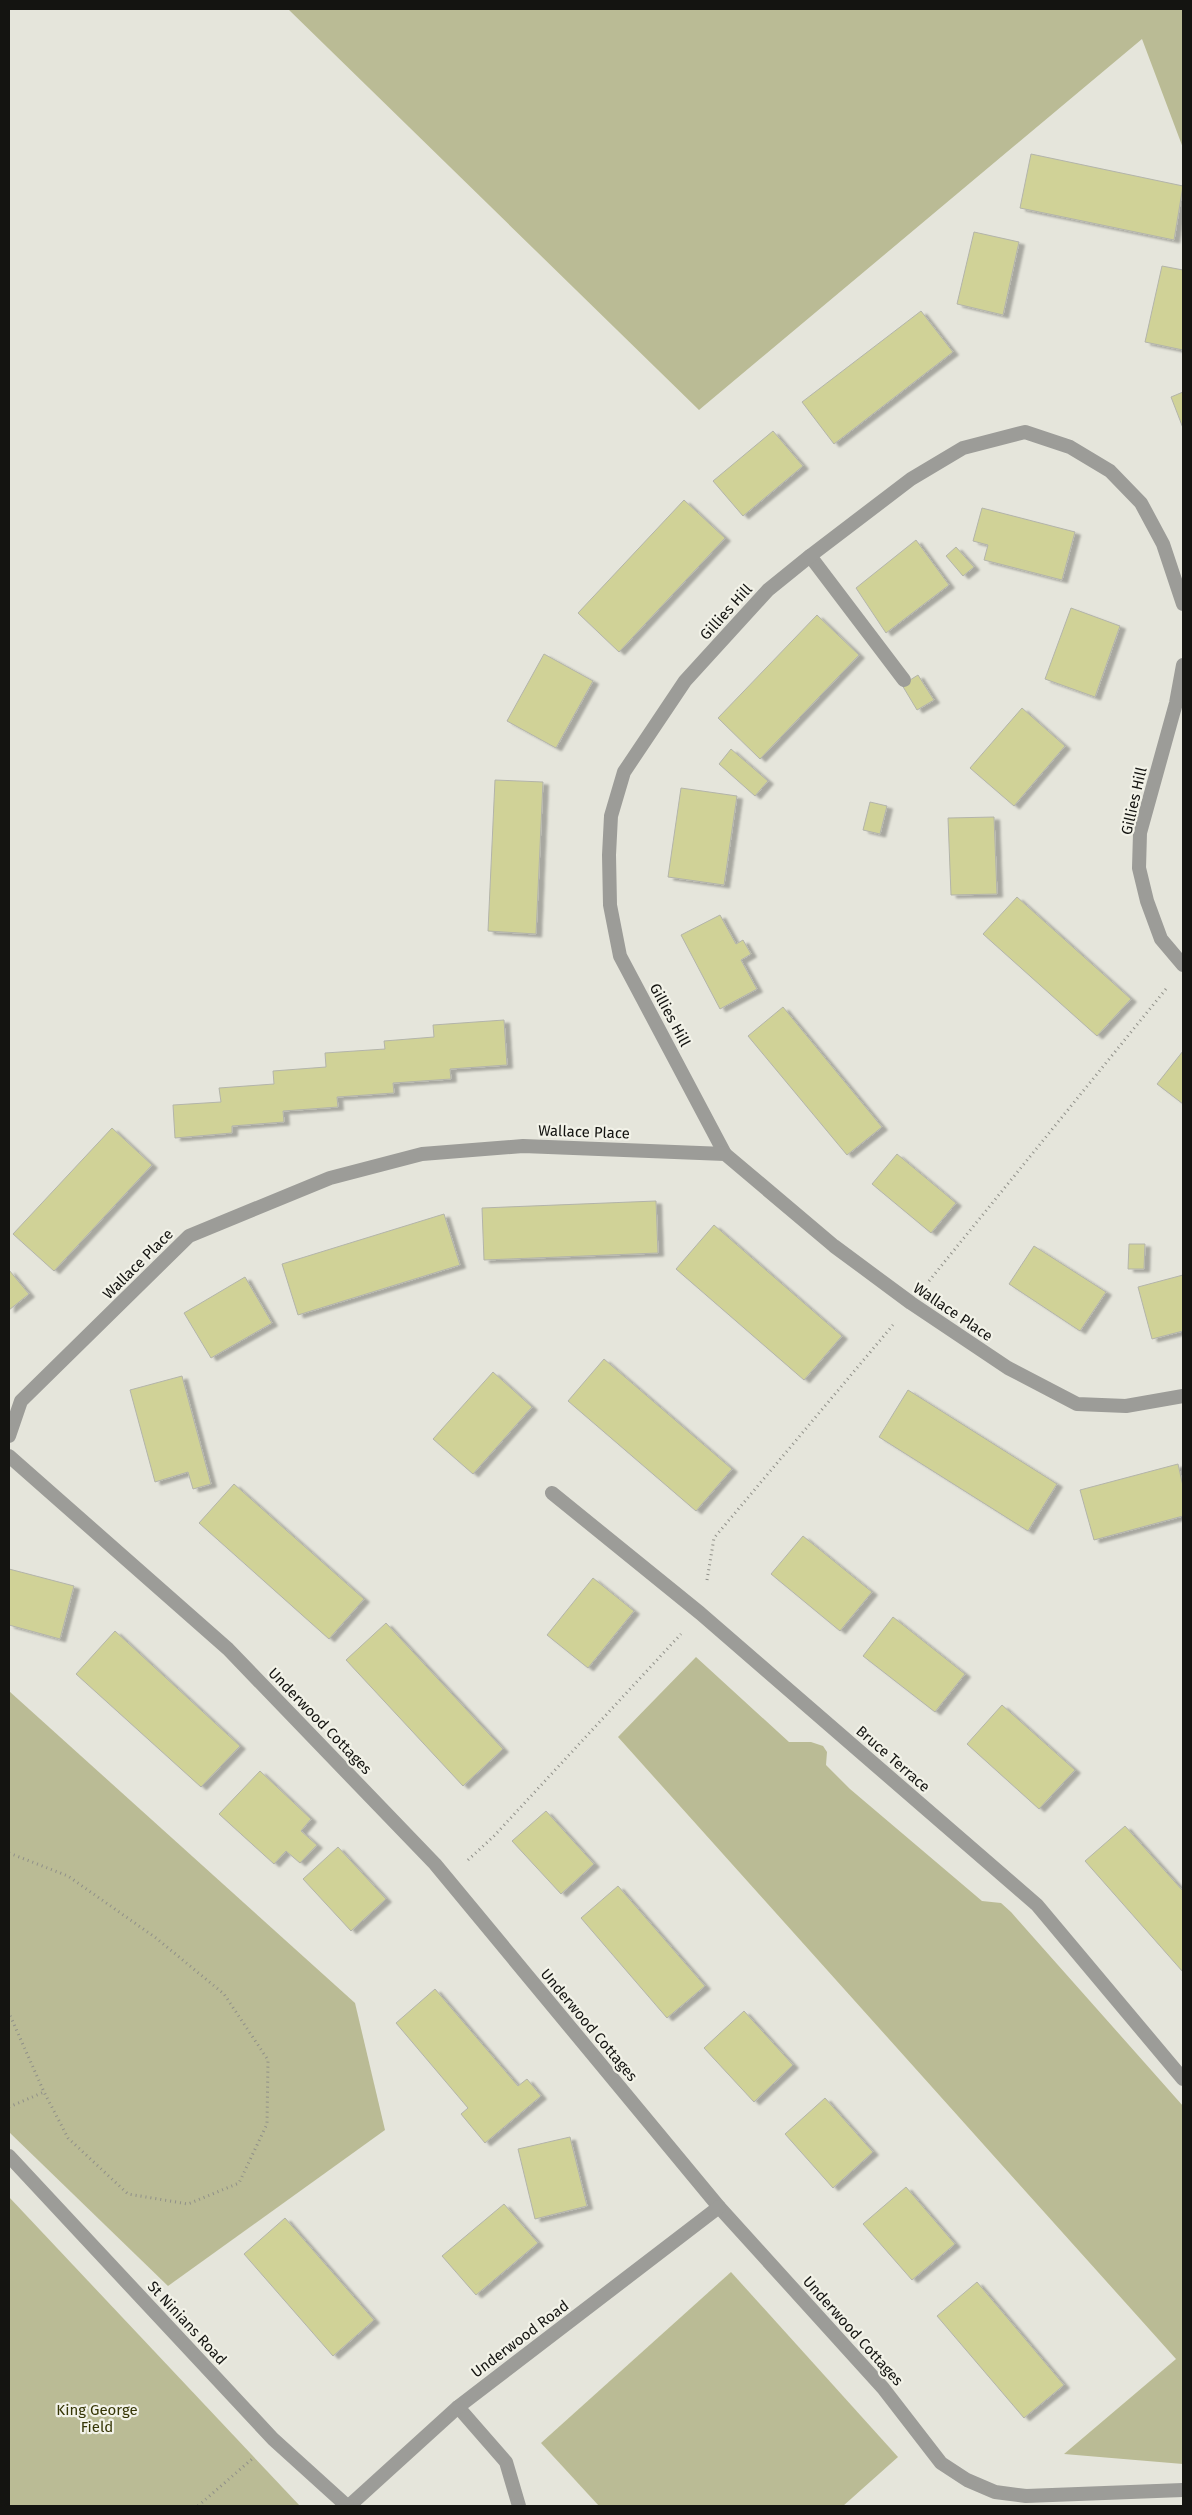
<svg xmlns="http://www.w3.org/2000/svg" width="1192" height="2515" font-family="'Fira Sans',sans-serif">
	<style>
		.green { fill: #babb95 }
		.building { fill: #d0d297; stroke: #b3b4aa; filter: url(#shadow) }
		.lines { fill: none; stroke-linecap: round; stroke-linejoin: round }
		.path { stroke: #909089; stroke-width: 3; stroke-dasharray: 1 4; stroke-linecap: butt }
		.service { stroke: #9c9c98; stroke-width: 14 }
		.minor { stroke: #9c9c98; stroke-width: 14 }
		.tertiary { stroke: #9c9c98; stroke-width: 14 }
		.labels { text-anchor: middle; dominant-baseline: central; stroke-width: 4.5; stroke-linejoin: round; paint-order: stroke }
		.street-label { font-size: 15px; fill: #141411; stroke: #f2f2e8 }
		.park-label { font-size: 15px; fill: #363606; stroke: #f2f2e8 }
	</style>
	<defs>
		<filter id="shadow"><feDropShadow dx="5.5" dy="3" stdDeviation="1" flood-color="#0004"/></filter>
	</defs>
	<rect width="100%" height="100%" fill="#e5e5db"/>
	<!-- green -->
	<g class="green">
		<polygon points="288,9 1183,9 1183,148 1142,39 699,410"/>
		<polygon points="696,1657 789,1742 811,1742 823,1746 827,1752 826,1765 850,1789 982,1901 1001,1903 1011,1912 1183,2106 1183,2464 1064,2454 1176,2359 618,1737"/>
		<polygon points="9,1691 355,2003 385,2130 168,2286 9,2132"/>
		<polygon points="9,2197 300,2506 9,2506"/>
		<polygon points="731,2272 898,2457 843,2506 599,2506 541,2443"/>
	</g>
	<!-- building -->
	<g class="building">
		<polygon points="1031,154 1183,186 1174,240 1020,208"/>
		<polygon points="974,232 1019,242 1003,315 957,304"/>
		<polygon points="1162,266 1183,270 1183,350 1145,342"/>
		<polygon points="921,311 953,352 834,444 802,402"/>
		<polygon points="1183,392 1183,428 1171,397"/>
		<polygon points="773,431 803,466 743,516 713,481"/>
		<polygon points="684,500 725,538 619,652 578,613"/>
		<polygon points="982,508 1075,532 1062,580 984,560 988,545 973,541"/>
		<polygon points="916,540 949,585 886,633 856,588"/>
		<polygon points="956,547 974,567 963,576 946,556"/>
		<polygon points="1071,608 1120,626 1095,697 1045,679"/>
		<polygon points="817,615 859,655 760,759 718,718"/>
		<polygon points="544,654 593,681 556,748 507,721"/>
		<polygon points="918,675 934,700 917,710 902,685"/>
		<polygon points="1022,708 1065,746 1014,806 970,768"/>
		<polygon points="731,749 768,781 755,796 719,764"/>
		<polygon points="495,780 543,782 536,934 488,931"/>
		<polygon points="681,788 737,796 724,885 668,877"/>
		<polygon points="870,802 887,806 880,834 863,830"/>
		<polygon points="994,817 997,894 951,895 948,818"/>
		<polygon points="1017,897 1131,999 1097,1036 983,934"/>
		<polygon points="720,915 736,944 743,940 751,954 741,960 757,989 720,1009 681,935"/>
		<polygon points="783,1007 882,1127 847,1155 748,1036"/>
		<polygon points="504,1020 507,1065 450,1069 451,1079 393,1083 394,1093 337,1097 338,1107 283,1111 284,1122 232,1126 232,1133 175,1138 173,1105 221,1102 219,1088 274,1084 273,1071 326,1067 325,1053 385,1049 384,1041 434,1037 433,1025"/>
		<polygon points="1183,1051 1183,1104 1157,1084"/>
		<polygon points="112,1128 152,1165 54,1271 13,1234"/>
		<polygon points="897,1154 956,1203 931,1233 872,1184"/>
		<polygon points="656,1201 658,1253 484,1260 482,1208"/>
		<polygon points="444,1214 460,1265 298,1315 282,1264"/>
		<polygon points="714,1225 842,1336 804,1380 676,1269"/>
		<polygon points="1129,1244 1145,1244 1144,1269 1128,1269"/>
		<polygon points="1034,1246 1106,1292 1080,1331 1009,1284"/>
		<polygon points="9,1270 29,1294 9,1310"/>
		<polygon points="1183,1275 1183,1331 1152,1339 1138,1287"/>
		<polygon points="245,1277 272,1323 211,1358 184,1313"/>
		<polygon points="604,1359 732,1469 696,1511 568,1401"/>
		<polygon points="493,1372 532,1407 473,1474 433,1439"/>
		<polygon points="182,1376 211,1484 193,1489 188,1472 155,1482 130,1390"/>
		<polygon points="908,1390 1057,1484 1028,1531 879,1437"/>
		<polygon points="1178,1464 1183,1486 1183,1516 1094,1540 1080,1490"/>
		<polygon points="234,1484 364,1599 329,1639 199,1523"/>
		<polygon points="803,1536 872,1592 840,1631 771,1574"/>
		<polygon points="9,1569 74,1586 60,1639 9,1625"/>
		<polygon points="593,1578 634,1611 588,1668 547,1635"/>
		<polygon points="893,1617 965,1674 935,1712 863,1656"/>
		<polygon points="386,1623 503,1749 463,1786 346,1660"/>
		<polygon points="115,1631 240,1746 201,1787 76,1674"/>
		<polygon points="1002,1705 1075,1770 1039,1809 967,1744"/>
		<polygon points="260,1771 311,1819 301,1831 317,1845 300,1863 286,1851 274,1864 219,1814"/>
		<polygon points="546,1811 594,1864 561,1894 512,1841"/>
		<polygon points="1125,1826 1183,1891 1183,1972 1085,1861"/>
		<polygon points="338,1847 386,1899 351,1931 303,1879"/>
		<polygon points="618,1886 705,1986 667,2018 581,1918"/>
		<polygon points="435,1989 518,2086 527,2079 541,2096 485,2143 461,2114 468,2108 396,2023"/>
		<polygon points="744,2011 793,2065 754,2102 704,2048"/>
		<polygon points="825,2098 873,2152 833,2188 785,2134"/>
		<polygon points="570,2137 587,2206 535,2219 518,2149"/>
		<polygon points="906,2187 955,2244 912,2280 863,2224"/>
		<polygon points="504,2204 538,2243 476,2295 442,2256"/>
		<polygon points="285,2218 374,2320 333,2356 244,2254"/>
		<polygon points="977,2282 1064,2385 1024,2418 937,2316"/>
	</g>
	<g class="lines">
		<!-- path -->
		<g class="path">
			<polyline points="929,1281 1166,989"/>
			<polyline points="707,1580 714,1538 893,1325"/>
			<polyline points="9,1853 68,1876 156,1938 224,1994 268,2060 267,2124 239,2183 188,2204 128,2194 68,2138 44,2092 9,2013"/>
			<polyline points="468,1860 494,1836 681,1634"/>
			<polyline points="9,2107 44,2092"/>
			<polyline points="198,2506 252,2459"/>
		</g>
		<!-- service -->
		<g class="service">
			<polyline points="810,556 904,680"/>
			<polyline points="458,2407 506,2462 519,2506"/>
		</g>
		<!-- minor -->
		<g class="minor">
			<polyline points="1183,665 1176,703 1140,833 1139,868 1147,901 1161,939 1183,965"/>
			<polyline points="725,1154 620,956 610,905 609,855 611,816 624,772 685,681 768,590 810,556 911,479 963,448 1025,432 1070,447 1110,471 1141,503 1163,544 1183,604"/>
			<polyline points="9,1436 21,1401 189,1236 330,1178 422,1154 523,1146 725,1154 834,1246 911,1303 1008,1368 1077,1404 1126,1406 1183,1396"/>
			<polyline points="9,1456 228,1649 435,1864 719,2207 883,2388 941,2463 967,2480 995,2492 1026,2496 1183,2490"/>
			<polyline points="552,1493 700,1613 1037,1905 1183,2079"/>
			<polyline points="349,2506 458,2407 719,2207"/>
		</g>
		<!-- tertiary -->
		<polyline class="tertiary" points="9,2156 273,2439 347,2506"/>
	</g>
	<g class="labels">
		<!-- street labels -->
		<g class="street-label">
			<text transform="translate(726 612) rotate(-48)">Gillies Hill</text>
			<text transform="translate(1134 801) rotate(-77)">Gillies Hill</text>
			<text transform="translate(670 1015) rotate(62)">Gillies Hill</text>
			<text transform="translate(584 1132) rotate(2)">Wallace Place</text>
			<text transform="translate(138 1264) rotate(-45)">Wallace Place</text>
			<text transform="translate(953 1312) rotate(34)">Wallace Place</text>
			<text transform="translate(320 1721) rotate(46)">Underwood Cottages</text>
			<text transform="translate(893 1759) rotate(41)">Bruce Terrace</text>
			<text transform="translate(589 2025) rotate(50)">Underwood Cottages</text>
			<text transform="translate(187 2323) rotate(47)">St Ninians Road</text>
			<text transform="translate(853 2331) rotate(48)">Underwood Cottages</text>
			<text transform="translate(520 2339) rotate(-37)">Underwood Road</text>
		</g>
		<!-- park labels -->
		<g class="park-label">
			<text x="97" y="2410">King George<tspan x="97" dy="17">Field</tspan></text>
		</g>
	</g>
	<!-- border -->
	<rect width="1192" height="2515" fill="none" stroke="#141411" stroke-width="20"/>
</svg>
